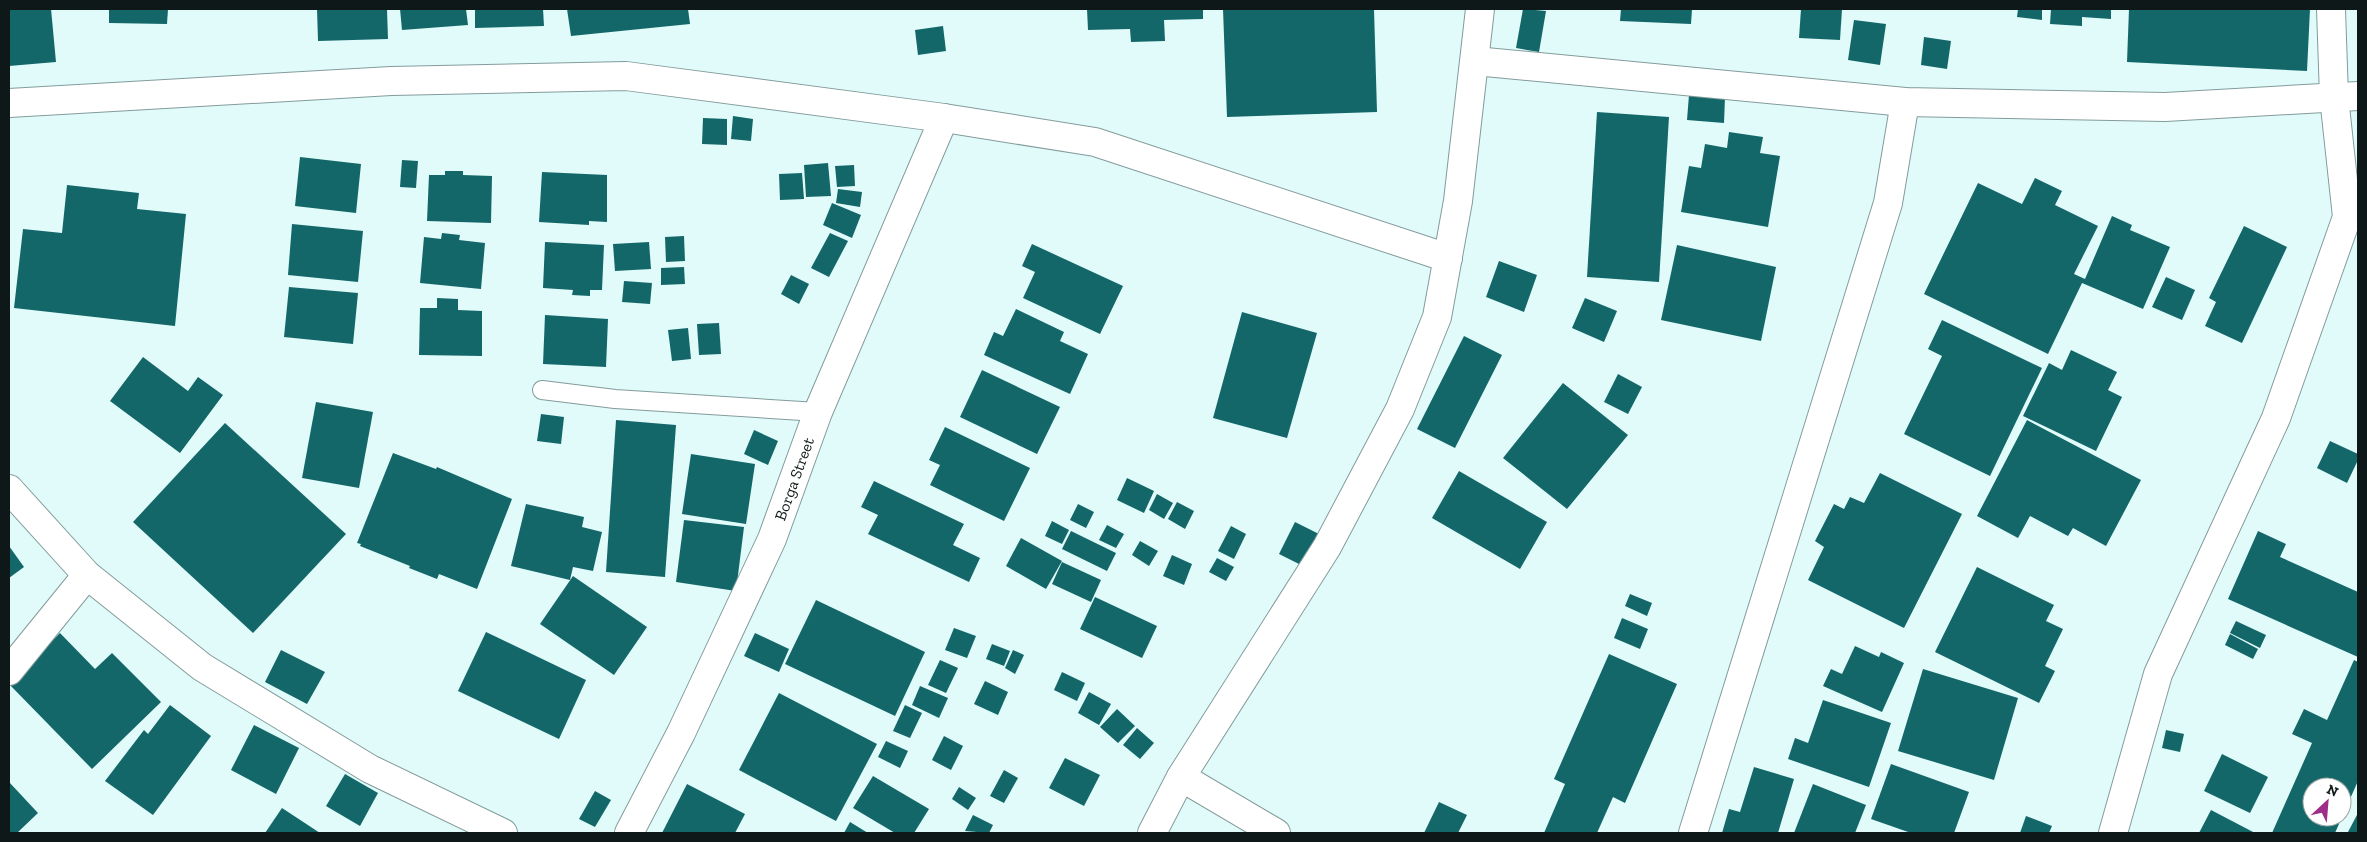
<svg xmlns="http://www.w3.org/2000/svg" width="2367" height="842" font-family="'Zilla Slab',serif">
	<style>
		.building { fill: #136768 }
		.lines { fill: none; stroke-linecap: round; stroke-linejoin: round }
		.service-casing { stroke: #849b9b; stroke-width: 20 }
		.minor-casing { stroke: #849b9b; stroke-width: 30 }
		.service { stroke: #fff; stroke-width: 18 }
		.minor { stroke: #fff; stroke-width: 28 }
		.labels { text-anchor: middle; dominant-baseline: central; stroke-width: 5; stroke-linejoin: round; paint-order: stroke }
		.street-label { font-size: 16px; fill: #0f1818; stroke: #fff }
	</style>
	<rect width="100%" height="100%" fill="#e1fbfb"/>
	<!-- building -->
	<g class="building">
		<polygon points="9,9 51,9 56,62 9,66"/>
		<polygon points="109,9 168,9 167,24 109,23"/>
		<polygon points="317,9 387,9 388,39 318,41"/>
		<polygon points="400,9 466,9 468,25 402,30"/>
		<polygon points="475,9 543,9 544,26 475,28"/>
		<polygon points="567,9 688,9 690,24 571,36"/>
		<polygon points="1087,9 1203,9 1203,19 1164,20 1165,41 1131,42 1130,29 1088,30"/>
		<polygon points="1223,9 1374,9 1377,112 1227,117"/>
		<polygon points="1523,9 1546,11 1539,52 1516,48"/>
		<polygon points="1621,9 1692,9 1691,24 1620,21"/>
		<polygon points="1801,9 1842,9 1840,40 1799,38"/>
		<polygon points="2018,9 2042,9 2042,20 2017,17"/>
		<polygon points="2051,9 2111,9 2111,19 2082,17 2082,26 2050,24"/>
		<polygon points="2129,9 2310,9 2307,71 2127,62"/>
		<polygon points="1854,20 1886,24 1880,65 1848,60"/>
		<polygon points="943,26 946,51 918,55 915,30"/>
		<polygon points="1924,37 1951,41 1947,69 1921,65"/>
		<polygon points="1689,95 1725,97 1724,123 1687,120"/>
		<polygon points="1597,112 1669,117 1659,282 1587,277"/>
		<polygon points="733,116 753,119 751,141 731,139"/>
		<polygon points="703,118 727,119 727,145 702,144"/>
		<polygon points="1729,132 1763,137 1760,153 1780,156 1768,227 1681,212 1689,166 1701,168 1705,144 1727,148"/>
		<polygon points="300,157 361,164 356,213 295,206"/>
		<polygon points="402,160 418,161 416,188 400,187"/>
		<polygon points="828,163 831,196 806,197 804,165"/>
		<polygon points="854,165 855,186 837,187 835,166"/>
		<polygon points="445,171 463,171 463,175 492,176 491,223 427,221 429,175 445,175"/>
		<polygon points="542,172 607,175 607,222 589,221 589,225 539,222"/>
		<polygon points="802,173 804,199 780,200 779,174"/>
		<polygon points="2035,178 2062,191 2055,205 2098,226 2074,274 2085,279 2112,216 2132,225 2130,230 2170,247 2143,309 2082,283 2048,354 1924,294 1978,183 2022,204"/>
		<polygon points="67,185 139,193 137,209 186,214 175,326 14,308 23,229 62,233"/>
		<polygon points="838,189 862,192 860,207 836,203"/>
		<polygon points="832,203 861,215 852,238 823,225"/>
		<polygon points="292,224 363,231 358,282 288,275"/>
		<polygon points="2244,226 2287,247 2242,343 2205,326 2216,302 2209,298"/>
		<polygon points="442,233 460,235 459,240 485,243 481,289 420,283 424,237 441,239"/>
		<polygon points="830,233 848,241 829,277 811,268"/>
		<polygon points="684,236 685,261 666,262 665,237"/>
		<polygon points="545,242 604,245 602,290 590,290 590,296 572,295 573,290 543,288"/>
		<polygon points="649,242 651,269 615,271 613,244"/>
		<polygon points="1032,244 1123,286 1100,334 1023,298 1035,272 1022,266"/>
		<polygon points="1677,245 1776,267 1761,341 1661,320"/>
		<polygon points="1499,261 1537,275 1524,312 1486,297"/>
		<polygon points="684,267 685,284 661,285 661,268"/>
		<polygon points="791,275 809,284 799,304 781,294"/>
		<polygon points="2166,277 2195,290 2182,320 2152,307"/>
		<polygon points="624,281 652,283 650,304 622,302"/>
		<polygon points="289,287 358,293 353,344 284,337"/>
		<polygon points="437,298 458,299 458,310 482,311 482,356 419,355 420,308 437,308"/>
		<polygon points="1585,298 1617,311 1604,342 1572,328"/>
		<polygon points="1016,309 1064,332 1060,341 1088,354 1070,394 984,355 994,332 1003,336"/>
		<polygon points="1242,312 1317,333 1287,438 1213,418"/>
		<polygon points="545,315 608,319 606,367 543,364"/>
		<polygon points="1942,320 2042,368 1990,476 1904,434 1942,356 1928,349"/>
		<polygon points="719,323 721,354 699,355 697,324"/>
		<polygon points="688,328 691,359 672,361 668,330"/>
		<polygon points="1464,336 1502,355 1455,448 1417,429"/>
		<polygon points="2071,350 2117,372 2108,390 2122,397 2096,451 2023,416 2049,363 2062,370"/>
		<polygon points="143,357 188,391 198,377 223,395 180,453 110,401"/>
		<polygon points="982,370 1060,407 1037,454 960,417"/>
		<polygon points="1618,374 1642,387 1628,414 1604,402"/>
		<polygon points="1563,383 1628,435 1567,509 1503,458"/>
		<polygon points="316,402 373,412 359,488 302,478"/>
		<polygon points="541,414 564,417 561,444 537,441"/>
		<polygon points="616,420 676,425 665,577 606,572"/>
		<polygon points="2027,420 2141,480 2106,546 2073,528 2068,536 2030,516 2018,538 1977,516"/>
		<polygon points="225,423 346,534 253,633 133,522"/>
		<polygon points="945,427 1030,468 1004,521 930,485 940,465 929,460"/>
		<polygon points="754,430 778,441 768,465 744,454"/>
		<polygon points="2330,441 2358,454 2358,460 2347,483 2317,468"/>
		<polygon points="393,453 436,469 437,467 512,499 477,589 439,574 437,579 409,568 410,566 360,546 361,544 357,543"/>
		<polygon points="691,454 755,464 746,524 682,514"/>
		<polygon points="1459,471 1547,522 1520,569 1432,518"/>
		<polygon points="1880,473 1962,514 1904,628 1808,580 1824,547 1815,541 1834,504 1844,509 1850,497 1864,503"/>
		<polygon points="1127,478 1154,491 1144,513 1117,500"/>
		<polygon points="874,481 964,524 953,545 980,558 969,582 868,534 878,515 861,507"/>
		<polygon points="1157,494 1173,503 1164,519 1149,510"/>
		<polygon points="1177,502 1194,511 1185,529 1168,519"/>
		<polygon points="526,504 584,517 582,527 602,532 593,571 573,567 570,580 511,566"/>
		<polygon points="1078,504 1094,512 1086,528 1070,520"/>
		<polygon points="684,520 744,527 736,591 676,582"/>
		<polygon points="1052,521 1069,530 1062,544 1045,536"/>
		<polygon points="1295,522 1319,534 1303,566 1279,554"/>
		<polygon points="1107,525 1124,534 1116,548 1099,540"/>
		<polygon points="1231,526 1246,534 1234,559 1218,551"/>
		<polygon points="1071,531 1116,553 1107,571 1062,549"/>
		<polygon points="2258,531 2286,544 2280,557 2358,592 2358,657 2228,599"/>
		<polygon points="1021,538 1062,561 1046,589 1006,566"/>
		<polygon points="1140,541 1158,551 1149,566 1132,555"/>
		<polygon points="9,546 24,567 9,578"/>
		<polygon points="1172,555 1192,564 1184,585 1163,576"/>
		<polygon points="1217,558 1234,567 1226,581 1209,572"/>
		<polygon points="1062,562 1101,580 1091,602 1052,584"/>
		<polygon points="1977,567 2054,605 2046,621 2063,629 2045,666 2055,671 2039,703 1935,652"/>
		<polygon points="573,576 647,627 614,675 540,624"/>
		<polygon points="1630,594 1652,603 1647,616 1625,606"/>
		<polygon points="1095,597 1157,626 1142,658 1080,629"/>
		<polygon points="816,600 925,652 895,716 785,664"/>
		<polygon points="1622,618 1648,629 1640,649 1614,638"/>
		<polygon points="2236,621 2266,635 2260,648 2230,633"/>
		<polygon points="954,628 976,636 967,658 945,650"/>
		<polygon points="486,632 586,680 559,739 458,691"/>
		<polygon points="60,633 95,669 112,653 161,702 92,769 9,684"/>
		<polygon points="755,633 789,649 779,672 744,656"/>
		<polygon points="2230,634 2258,649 2253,659 2225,645"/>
		<polygon points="992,644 1010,651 1004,666 986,659"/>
		<polygon points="1855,646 1879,657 1881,652 1904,663 1882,712 1823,686 1831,669 1842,674"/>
		<polygon points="281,650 325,672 307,704 265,682"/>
		<polygon points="1013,650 1024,655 1015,674 1005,668"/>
		<polygon points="1609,654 1677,684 1625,803 1613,797 1597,833 1544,833 1565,784 1554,779"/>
		<polygon points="940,660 958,668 946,693 928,685"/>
		<polygon points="2354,660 2358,662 2358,781 2342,817 2342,787 2312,787 2312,817 2342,817 2335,833 2272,833 2312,743 2292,734 2304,709 2327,720"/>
		<polygon points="1923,669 2018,698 1994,780 1898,751"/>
		<polygon points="1062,672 1085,683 1077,701 1054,690"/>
		<polygon points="985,681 1008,692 998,715 974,704"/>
		<polygon points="920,686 948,698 939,718 912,705"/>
		<polygon points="1089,692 1111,704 1099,725 1078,713"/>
		<polygon points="779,693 877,744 836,821 739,770"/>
		<polygon points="1823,700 1891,723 1869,787 1788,759 1795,738 1808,743"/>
		<polygon points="170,705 211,736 153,815 105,781 144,730 148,734"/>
		<polygon points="905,705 922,713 910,738 893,731"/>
		<polygon points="1117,709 1135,726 1118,743 1100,727"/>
		<polygon points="254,725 299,748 276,794 231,770"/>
		<polygon points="1137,728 1154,743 1140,759 1123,745"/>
		<polygon points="2166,730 2184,734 2180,752 2162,748"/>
		<polygon points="944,736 963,746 951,770 932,760"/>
		<polygon points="886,741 908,751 900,768 878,757"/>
		<polygon points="2222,754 2268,777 2250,813 2204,791"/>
		<polygon points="1065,758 1100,775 1084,806 1049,788"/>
		<polygon points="1891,764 1969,792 1954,833 1911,833 1871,819"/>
		<polygon points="1754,767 1794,779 1778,833 1722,833 1729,809 1740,812"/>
		<polygon points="1004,770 1018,778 1004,803 990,796"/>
		<polygon points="345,774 378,793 360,826 326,806"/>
		<polygon points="873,776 929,809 914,833 895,833 853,808"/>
		<polygon points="9,782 38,813 17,833 9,833"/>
		<polygon points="687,784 745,814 735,833 662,833"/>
		<polygon points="1813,784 1866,805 1855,833 1794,833"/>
		<polygon points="959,787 976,798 968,810 952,799"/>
		<polygon points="595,791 611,800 595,827 579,819"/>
		<polygon points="1439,802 1467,815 1458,833 1424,833"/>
		<polygon points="282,808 320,833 265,833"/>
		<polygon points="2211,810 2255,833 2199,833"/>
		<polygon points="2358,813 2358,833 2351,833 2348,832"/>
		<polygon points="973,815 993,825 989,833 965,831"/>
		<polygon points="2026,816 2052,826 2049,833 2020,833"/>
		<polygon points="850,822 868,833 844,833"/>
	</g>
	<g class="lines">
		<!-- service casing -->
		<g class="service-casing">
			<polyline id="service" points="542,390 615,399 818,412"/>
		</g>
		<!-- minor casing -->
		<g class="minor-casing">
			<g id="minor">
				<polyline points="1475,61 1905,102 2165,107 2358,96"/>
				<polyline points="9,103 391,81 626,76 944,118 1095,142 1448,258"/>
				<polyline points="9,489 87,575 202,667 370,769 503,833"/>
				<polyline points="9,671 87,575"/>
				<polyline points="1181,777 1276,833"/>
				<path id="s1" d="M 629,833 L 681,733 L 772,539 L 818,412 L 944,118"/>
				<polyline points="1152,833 1181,777 1327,547 1400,409 1437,317 1458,201 1480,9"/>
				<polyline points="1693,833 1888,203 1905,102"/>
				<polyline points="2113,833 2158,674 2276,418 2347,217 2334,97 2331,9"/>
			</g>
		</g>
		<!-- service -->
		<use href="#service" class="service"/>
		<!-- minor -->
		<use href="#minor" class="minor"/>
	</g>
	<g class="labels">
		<!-- street labels -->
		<g class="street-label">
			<text stroke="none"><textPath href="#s1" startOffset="391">Borga Street</textPath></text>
		</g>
	</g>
	<!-- border -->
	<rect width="2367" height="842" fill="none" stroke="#0f1818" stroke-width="20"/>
	<!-- north arrow -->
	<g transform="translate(2327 802) rotate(26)"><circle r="24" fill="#ffffff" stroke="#9fa3a3"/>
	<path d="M0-4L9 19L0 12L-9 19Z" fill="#9f2d8a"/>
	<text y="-8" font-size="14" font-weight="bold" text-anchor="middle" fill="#0f1818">N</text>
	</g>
</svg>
